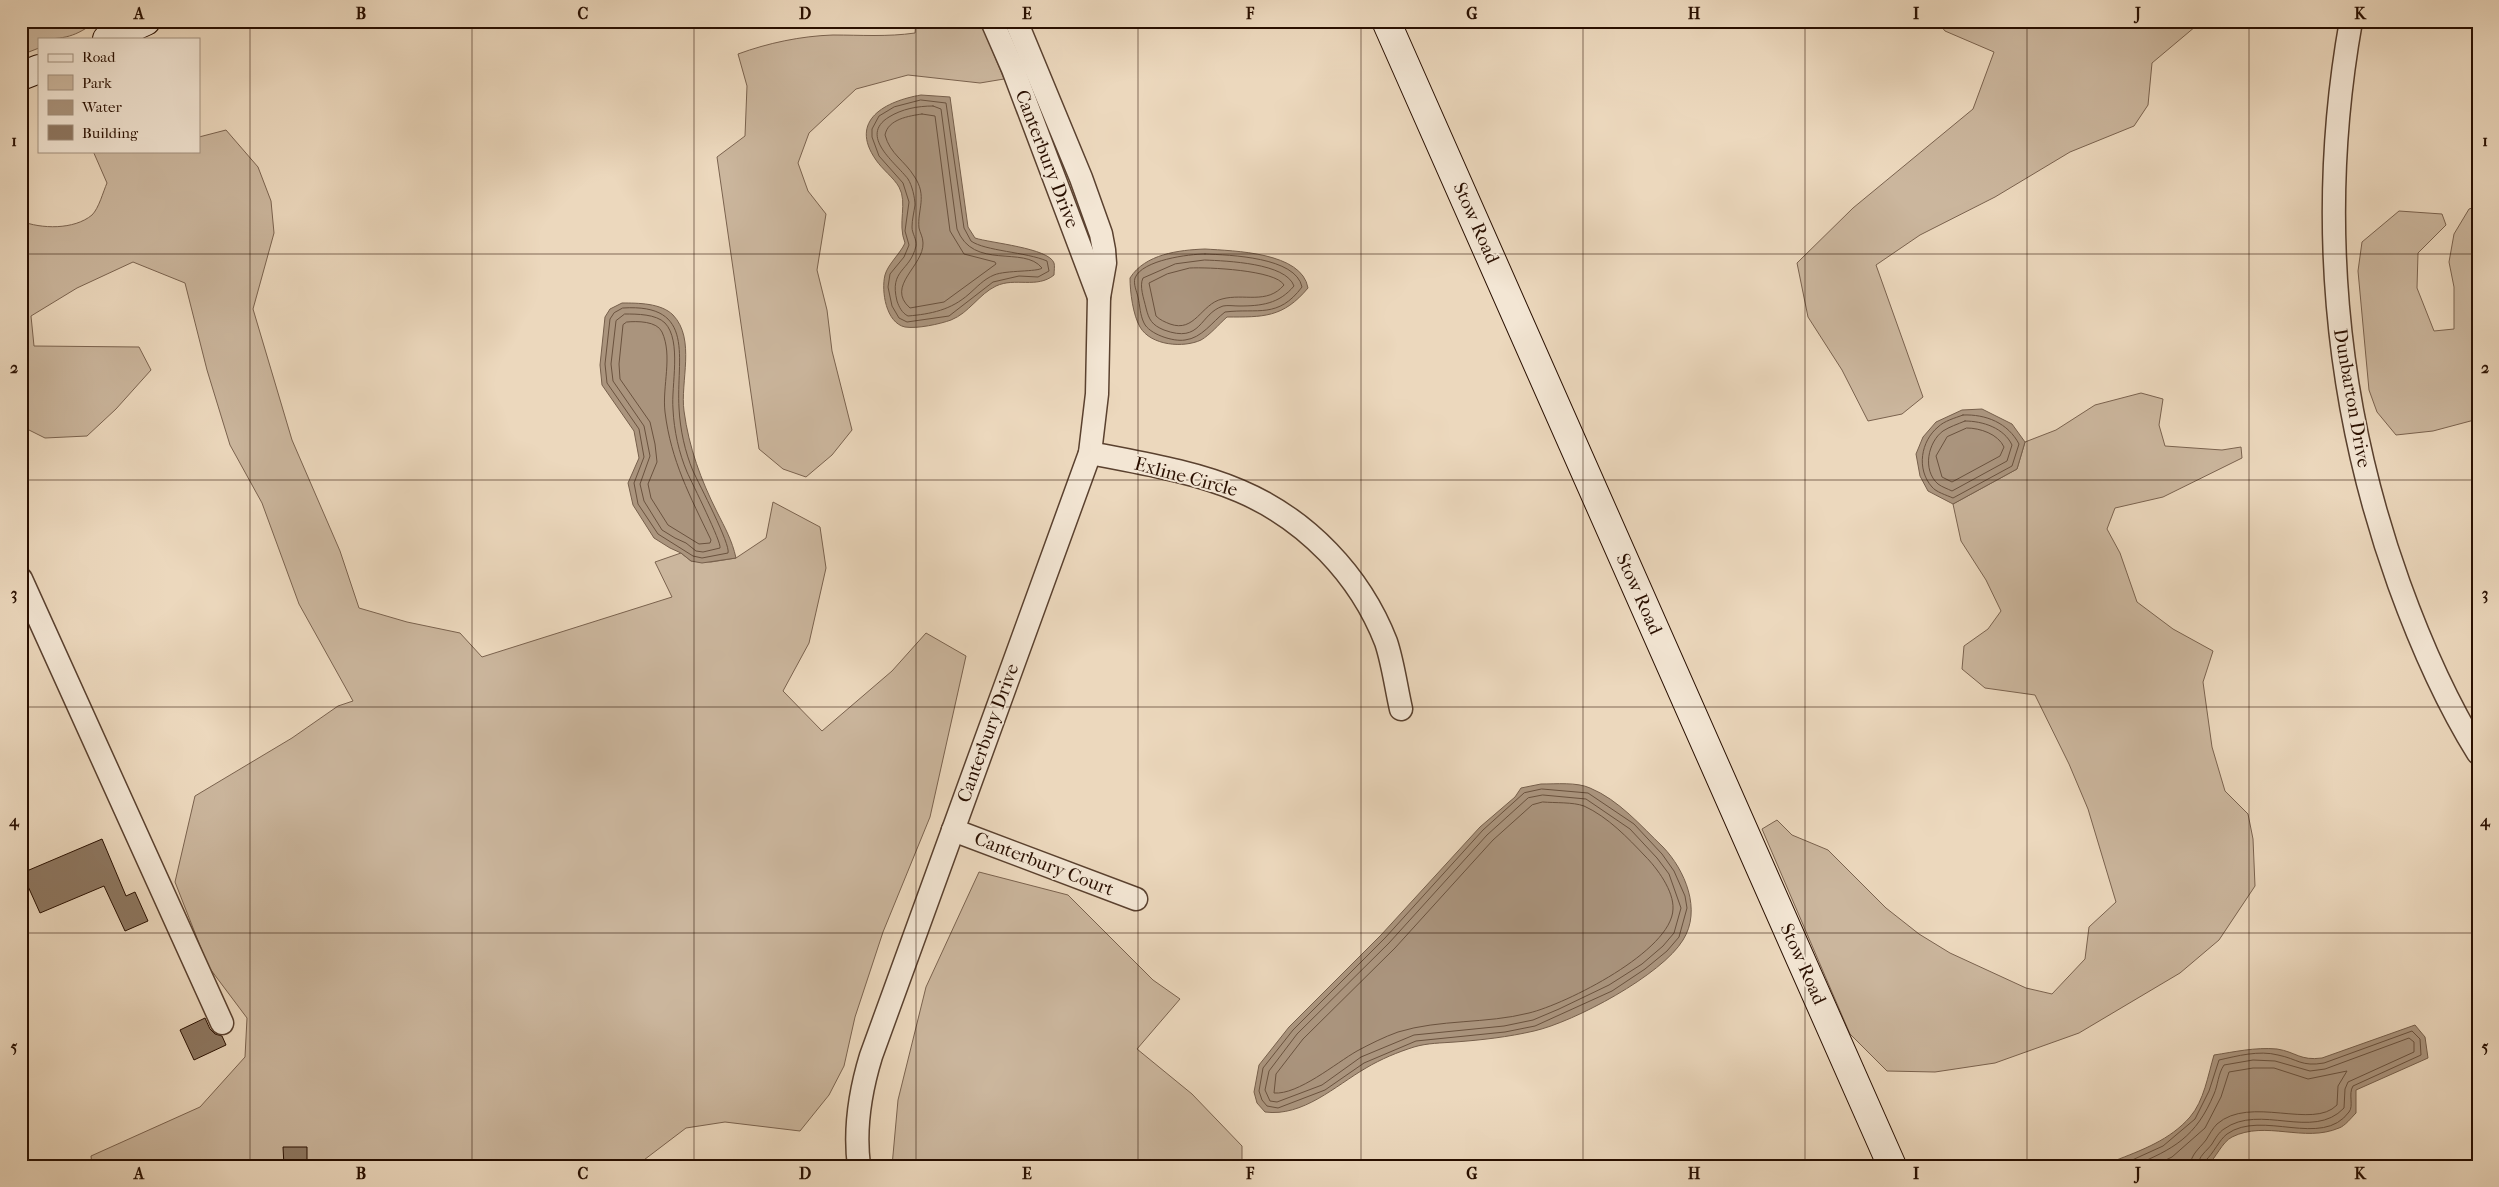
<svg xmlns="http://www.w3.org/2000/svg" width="2499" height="1187" font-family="'IM FELL French Canon',serif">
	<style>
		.green { fill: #cbb69d; stroke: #7a624e }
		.water { fill: #aa947d; stroke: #765f4b }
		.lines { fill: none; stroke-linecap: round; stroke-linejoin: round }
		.shore { stroke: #6a523e; stroke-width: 1 }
		.building { fill: #8e7862; stroke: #290f00 }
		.street-casing { stroke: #5a412f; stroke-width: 25 }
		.secondary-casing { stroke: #290f00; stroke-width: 30 }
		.street { stroke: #f3e6d4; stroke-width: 22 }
		.secondary { stroke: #f3e6d4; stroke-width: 28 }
		.grid { fill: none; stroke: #290f00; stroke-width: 1; stroke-opacity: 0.55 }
		.labels { text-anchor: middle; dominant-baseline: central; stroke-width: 4; stroke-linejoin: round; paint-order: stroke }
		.street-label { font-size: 19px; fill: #290f00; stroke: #f3e6d4 }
		.neatline { fill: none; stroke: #290f00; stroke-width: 2 }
		.grid-label { font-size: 16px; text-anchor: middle; font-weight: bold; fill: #290f00 }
	</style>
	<rect width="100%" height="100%" fill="#ecd8bd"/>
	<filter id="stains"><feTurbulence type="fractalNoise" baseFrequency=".004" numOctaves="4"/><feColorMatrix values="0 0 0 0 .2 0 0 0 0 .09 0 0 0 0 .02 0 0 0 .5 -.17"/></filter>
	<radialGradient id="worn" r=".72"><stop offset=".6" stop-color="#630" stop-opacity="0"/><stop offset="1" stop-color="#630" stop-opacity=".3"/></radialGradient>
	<!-- green -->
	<g class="green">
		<path d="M 21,21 L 96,21 C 76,37 64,39 39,39 L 39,48 L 21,55 Z"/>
		<path d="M 916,21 L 980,21 L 1004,79 L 980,83 L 908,75 L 856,89 L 809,133 L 798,163 L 808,191 L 826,214 L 817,270 L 827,310 L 832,351 L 852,430 L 832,455 L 806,477 L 783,469 L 759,449 L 717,157 L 745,136 L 747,86 L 738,54 C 768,43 801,36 833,35 C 861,35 887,37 915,33 Z"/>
		<polygon points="1937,21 2202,21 2152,63 2148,105 2134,126 2070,152 1995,197 1920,235 1876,265 1923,397 1902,414 1868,421 1842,370 1808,317 1797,263 1853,208 1973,109 1994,52 1945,31"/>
		<path d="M 226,130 L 258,167 L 271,201 L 274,233 L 253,309 L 292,440 L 340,551 L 359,608 L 407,622 L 460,633 L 482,657 L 672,597 L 655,562 L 681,553 L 691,561 L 711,562 L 736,558 L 766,538 L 773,502 L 820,527 L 826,568 L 809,643 L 783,691 L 822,731 L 892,671 L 926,633 L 966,656 L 930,817 L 883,932 L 855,1017 L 844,1066 L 829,1095 L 800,1131 L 725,1122 L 686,1128 L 636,1166 L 92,1166 L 91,1156 L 200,1107 L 245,1057 L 247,1018 L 208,966 L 175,882 L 195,796 L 292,738 L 338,706 L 353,701 L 299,604 L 262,503 L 230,445 L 207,370 L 185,283 L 133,262 L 77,288 L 31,316 L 34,346 L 139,347 L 151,370 L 116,409 L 87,436 L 45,438 L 21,426 L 21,221 C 41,229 74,230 92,215 C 99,208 103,192 107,183 L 93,151 L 199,151 L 199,137 Z"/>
		<polygon points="2478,206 2478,419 2433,431 2396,435 2377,412 2369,390 2358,271 2362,242 2399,211 2442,214 2446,225 2418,253 2417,288 2434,331 2454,329 2454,287 2449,262 2454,234 2469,209"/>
		<polygon points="2141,393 2163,399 2159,425 2165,446 2222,450 2241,447 2242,458 2163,497 2115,508 2107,529 2120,553 2137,602 2173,629 2213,651 2203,682 2212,747 2225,791 2248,814 2253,839 2255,886 2219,940 2180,973 2079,1033 1995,1063 1935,1072 1887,1071 1850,1034 1762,829 1777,820 1792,835 1828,850 1886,908 1919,934 1950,953 2026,988 2052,994 2085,959 2089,927 2116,902 2088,809 2069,764 2035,695 1985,688 1962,669 1964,646 1988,629 2001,611 1986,580 1961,541 1953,504 2017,469 2025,442 2056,430 2095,405"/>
		<polygon points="979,872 1068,895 1153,980 1180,999 1137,1049 1192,1094 1242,1146 1242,1166 892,1166 898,1100 926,987"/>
	</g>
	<!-- water -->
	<g class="water">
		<path d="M 921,95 L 950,97 L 968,227 L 975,238 C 990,243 1049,248 1054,263 C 1055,266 1054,271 1054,275 C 1037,289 1015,277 996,286 C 979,294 969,313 951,320 C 940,324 917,329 905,327 C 886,323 881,291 885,275 C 888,264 900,254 905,243 C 897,223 908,203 899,187 C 894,178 882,169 876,160 C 848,120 886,101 921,95 Z"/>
		<path d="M 1205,249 C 1234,251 1302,252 1308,288 C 1283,318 1263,317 1227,317 C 1219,324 1210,335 1201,340 C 1184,348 1151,346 1140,327 C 1133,315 1130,292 1130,278 C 1145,254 1179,250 1205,249 Z"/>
		<path d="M 622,303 C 638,303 661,303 673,315 C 696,339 680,382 684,411 C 689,448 701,480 717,512 C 725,528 732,540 736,558 L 702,563 L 691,561 L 681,553 L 670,548 L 654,538 L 633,505 L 628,483 L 639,458 L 634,431 L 602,385 L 600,365 L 605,317 L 610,309 Z"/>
		<polygon points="1982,409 2012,424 2025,442 2017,469 1953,504 1928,491 1920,476 1916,454 1923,437 1936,422 1962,410"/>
		<path d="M 1541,784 C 1556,784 1577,782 1590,788 C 1619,800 1641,826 1663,847 C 1685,870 1702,910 1683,940 C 1662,975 1574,1022 1534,1031 C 1508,1037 1482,1040 1455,1042 C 1442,1043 1427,1043 1414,1047 C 1398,1052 1381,1059 1366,1068 C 1335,1086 1303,1117 1265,1112 L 1257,1103 L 1254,1092 L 1259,1065 L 1289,1027 L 1381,935 L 1480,827 L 1515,797 L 1521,788 Z"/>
		<path d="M 2415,1025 L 2425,1037 L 2428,1058 L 2356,1090 L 2356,1113 C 2351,1118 2345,1126 2339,1128 C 2304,1143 2266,1120 2232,1137 C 2222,1142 2216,1158 2207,1166 L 2114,1166 L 2114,1161 C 2142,1150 2170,1140 2190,1117 C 2204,1101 2208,1075 2214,1055 C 2234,1052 2255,1047 2277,1049 C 2296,1052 2300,1061 2322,1058 Z"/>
	</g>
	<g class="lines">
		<!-- shore -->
		<g class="shore">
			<path d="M 921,100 L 946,103 L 964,228 L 971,241 C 985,251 1026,252 1047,261 L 1049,271 L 1038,277 L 1019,276 L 993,282 L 949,316 L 907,322 L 899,318 L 892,306 L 888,287 L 890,274 L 904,257 L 909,245 L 905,231 L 909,202 L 903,183 L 879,156 L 872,137 L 872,129 L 879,116 L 894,107 Z"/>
			<path d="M 933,106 L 941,109 L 957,229 C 973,271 1024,245 1042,268 C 1038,272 1006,270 994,275 C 984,279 977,287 969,294 C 951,310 931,314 908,316 C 902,313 899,307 897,301 C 889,269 910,272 916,246 C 917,239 912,234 912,227 C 912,220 914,212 915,205 C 915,198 912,185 908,179 C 896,163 858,136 889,117 C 902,109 917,106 933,106 Z"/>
			<path d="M 922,114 L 935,116 L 950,231 L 964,254 L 995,262 L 996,264 L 944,302 L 910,308 C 885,286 924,266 923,243 C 923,237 920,233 919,228 C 917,210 928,196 914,176 C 905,161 890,154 885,135 C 888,119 909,116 922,114 Z"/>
			<path d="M 1205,254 C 1230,255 1296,257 1302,287 C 1278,319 1258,308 1225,312 C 1212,322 1202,338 1185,340 C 1173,342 1149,334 1144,323 C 1140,315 1140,306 1138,297 C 1137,292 1133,284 1135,278 C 1142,260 1189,254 1205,254 Z"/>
			<path d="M 1205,260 C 1227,261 1286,263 1294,286 C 1279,304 1261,306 1239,306 C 1234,306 1228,305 1223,306 C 1199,314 1202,344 1164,330 C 1152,325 1149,320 1146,308 C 1144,299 1139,286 1143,278 L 1175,264 Z"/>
			<path d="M 1190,268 C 1207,267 1276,270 1284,285 C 1267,305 1244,293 1222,299 C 1201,304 1195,333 1170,324 C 1165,322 1160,320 1156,316 L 1149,283 L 1167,274 Z"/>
			<path d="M 623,308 C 697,303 676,359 679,408 C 680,429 685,452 693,471 C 699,484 731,545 728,553 L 702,558 L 693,556 L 658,534 L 638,504 L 634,483 L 644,457 L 639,429 L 607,383 L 605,364 L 610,319 L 614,313 Z"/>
			<path d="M 625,314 C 637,314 656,314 665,323 C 682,341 671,386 673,409 C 674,431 679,453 687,472 C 692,483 722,543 720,548 L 703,552 L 696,551 L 686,543 L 675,538 L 662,530 L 644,501 L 640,484 L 650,456 L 644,426 L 613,381 L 611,364 L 616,321 Z"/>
			<path d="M 627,322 C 637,321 657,321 662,332 C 673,356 662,386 665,412 C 671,461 690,496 711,540 L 710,543 L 699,544 L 668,525 L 651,498 L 648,484 L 657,462 L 655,444 L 650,422 L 620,379 L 619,364 L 623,325 Z"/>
			<path d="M 1963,415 C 1986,414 2008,423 2019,444 L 2012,466 L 1953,498 C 1946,495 1936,492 1932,487 C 1916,469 1921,441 1938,427 C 1944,421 1955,418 1963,415 Z"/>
			<path d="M 1965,421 C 1983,421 2004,428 2012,445 L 2007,461 L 1952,491 C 1948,489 1942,487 1938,484 C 1922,470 1928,442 1943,431 C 1949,427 1958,424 1965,421 Z"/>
			<path d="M 1967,428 C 1980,428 1998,434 2004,447 L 2000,456 L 1952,482 L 1942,477 L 1936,456 L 1947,437 Z"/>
			<polygon points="1542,789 1588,793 1634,824 1662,854 1674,871 1685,896 1687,908 1679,937 1667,951 1645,969 1612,991 1535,1026 1505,1032 1416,1041 1364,1063 1325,1090 1278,1108 1267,1106 1262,1100 1259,1091 1263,1068 1293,1030 1385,938 1483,830 1524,793"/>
			<polygon points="1543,795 1586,799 1630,829 1657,858 1669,874 1681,908 1674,933 1663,946 1642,964 1609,985 1559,1009 1533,1020 1504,1026 1414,1035 1361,1057 1322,1085 1277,1102 1270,1101 1265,1090 1269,1071 1297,1034 1389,943 1487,835 1528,798"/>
			<path d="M 1543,802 C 1555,803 1573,802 1584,806 C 1608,817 1628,838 1645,856 C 1657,868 1674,891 1673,909 C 1672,951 1566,1004 1529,1013 C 1486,1024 1440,1019 1398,1032 C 1384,1037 1370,1044 1357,1051 C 1336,1063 1298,1095 1274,1093 L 1276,1074 L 1303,1039 L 1395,948 L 1493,840 L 1532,805 Z"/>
			<path d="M 2119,1166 L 2163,1146 L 2195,1119 L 2209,1091 L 2219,1060 C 2237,1056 2259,1050 2278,1055 C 2298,1059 2301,1067 2324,1063 L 2412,1031 L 2420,1039 L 2421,1055 L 2353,1086 C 2348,1094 2354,1106 2349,1112 C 2322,1149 2262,1109 2227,1134 C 2219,1140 2214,1153 2205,1161 L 2204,1166"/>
			<path d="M 2133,1166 C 2174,1149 2196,1137 2214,1094 C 2218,1085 2218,1074 2224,1065 L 2253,1060 L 2275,1061 L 2310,1071 L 2325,1069 L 2409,1038 L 2414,1042 L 2414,1052 L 2348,1082 L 2345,1089 L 2344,1108 C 2313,1141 2260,1103 2224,1129 C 2219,1132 2215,1139 2212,1144 C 2207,1151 2198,1156 2198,1166"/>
			<path d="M 2153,1166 L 2172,1157 L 2205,1128 L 2221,1097 L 2229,1072 L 2253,1068 L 2274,1068 L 2308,1079 L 2347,1071 L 2338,1086 L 2337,1105 C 2313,1130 2250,1095 2217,1124 C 2213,1128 2209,1135 2206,1140 C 2199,1149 2191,1154 2190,1166"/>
		</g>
	</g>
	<!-- building -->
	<g class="building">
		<polygon points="102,839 126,896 135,892 148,921 125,931 104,886 40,913 22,873"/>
		<polygon points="205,1018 210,1029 215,1034 222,1036 226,1045 194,1060 180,1030"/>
		<polygon points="283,1147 307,1147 307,1166 284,1166"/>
	</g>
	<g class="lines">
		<!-- street casing -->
		<g class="street-casing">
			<g id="street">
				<polyline points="992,21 1013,69 1099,297"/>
				<path d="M 2351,21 C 2317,211 2334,403 2399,584 C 2420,642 2445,700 2478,753"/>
				<path d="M 1090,453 C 1140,463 1193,471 1240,491 C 1306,519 1360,575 1386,642 C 1393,663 1396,687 1401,709"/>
				<polyline points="21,579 222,1023"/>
				<polyline points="953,830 1136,899"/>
				<path d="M 859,1166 C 854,1128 860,1092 871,1056 L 1090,453 L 1097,394 L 1099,297 L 1105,263 L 1104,250 L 1101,234 L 1081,178 L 1016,21"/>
			</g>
		</g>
		<!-- secondary casing -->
		<g class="secondary-casing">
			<g id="secondary">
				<polyline points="1386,21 1892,1166"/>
				<polyline points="107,39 146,21"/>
				<polyline points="21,76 39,69"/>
			</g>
		</g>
		<!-- street -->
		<use href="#street" class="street"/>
		<!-- secondary -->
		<use href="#secondary" class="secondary"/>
	</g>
	<!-- grid -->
	<path class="grid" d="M 250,21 L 250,1166M 472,21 L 472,1166M 694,21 L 694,1166M 916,21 L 916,1166M 1138,21 L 1138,1166M 1361,21 L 1361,1166M 1583,21 L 1583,1166M 1805,21 L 1805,1166M 2027,21 L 2027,1166M 2249,21 L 2249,1166M 21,254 L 2478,254M 21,480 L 2478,480M 21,707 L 2478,707M 21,933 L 2478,933"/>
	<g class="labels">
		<!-- street labels -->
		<g class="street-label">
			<text transform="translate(1047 159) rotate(69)">Canterbury Drive</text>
			<text transform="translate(1476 223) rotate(66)">Stow Road</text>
			<text transform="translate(2352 398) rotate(80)">Dunbarton Drive</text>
			<text transform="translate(1186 477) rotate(15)">Exline Circle</text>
			<text transform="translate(1639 594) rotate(66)">Stow Road</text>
			<text transform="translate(988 733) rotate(-70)">Canterbury Drive</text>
			<text transform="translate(1044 864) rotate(21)">Canterbury Court</text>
			<text transform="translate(1803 964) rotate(66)">Stow Road</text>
		</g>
	</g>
	<!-- margin -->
	<rect width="2499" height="1187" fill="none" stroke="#ecd8bd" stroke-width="55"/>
	<!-- legend -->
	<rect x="38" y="38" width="162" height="115" fill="#f3e6d4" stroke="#a2907f"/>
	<rect x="48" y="54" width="25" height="8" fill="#f3e6d4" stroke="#a2907f"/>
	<text x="82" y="62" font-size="15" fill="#290f00">Road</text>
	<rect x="48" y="75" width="25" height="15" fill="#cbb69d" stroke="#a2907f"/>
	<text x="82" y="88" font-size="15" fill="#290f00">Park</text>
	<rect x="48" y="100" width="25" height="15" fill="#aa947d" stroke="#a2907f"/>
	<text x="82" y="112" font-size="15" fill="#290f00">Water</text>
	<rect x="48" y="125" width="25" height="15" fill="#8e7862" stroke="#a2907f"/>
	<text x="82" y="138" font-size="15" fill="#290f00">Building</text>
	<rect x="28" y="28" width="2444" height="1132" class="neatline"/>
	<g class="grid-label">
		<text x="139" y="19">A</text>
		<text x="361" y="19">B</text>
		<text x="583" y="19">C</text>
		<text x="805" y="19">D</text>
		<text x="1027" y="19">E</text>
		<text x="1250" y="19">F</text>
		<text x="1472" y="19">G</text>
		<text x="1694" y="19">H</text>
		<text x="1916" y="19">I</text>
		<text x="2138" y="19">J</text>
		<text x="2360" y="19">K</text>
		<text x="14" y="146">1</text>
		<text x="2485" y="146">1</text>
		<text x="14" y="373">2</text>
		<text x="2485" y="373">2</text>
		<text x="14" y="599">3</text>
		<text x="2485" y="599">3</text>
		<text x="14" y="826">4</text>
		<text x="2485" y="826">4</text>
		<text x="14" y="1052">5</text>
		<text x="2485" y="1052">5</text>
		<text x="139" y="1179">A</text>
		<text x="361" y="1179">B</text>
		<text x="583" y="1179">C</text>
		<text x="805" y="1179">D</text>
		<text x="1027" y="1179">E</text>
		<text x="1250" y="1179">F</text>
		<text x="1472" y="1179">G</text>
		<text x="1694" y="1179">H</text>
		<text x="1916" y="1179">I</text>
		<text x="2138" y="1179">J</text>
		<text x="2360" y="1179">K</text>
	</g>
	<rect width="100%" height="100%" filter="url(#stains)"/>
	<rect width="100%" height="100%" fill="url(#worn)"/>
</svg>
